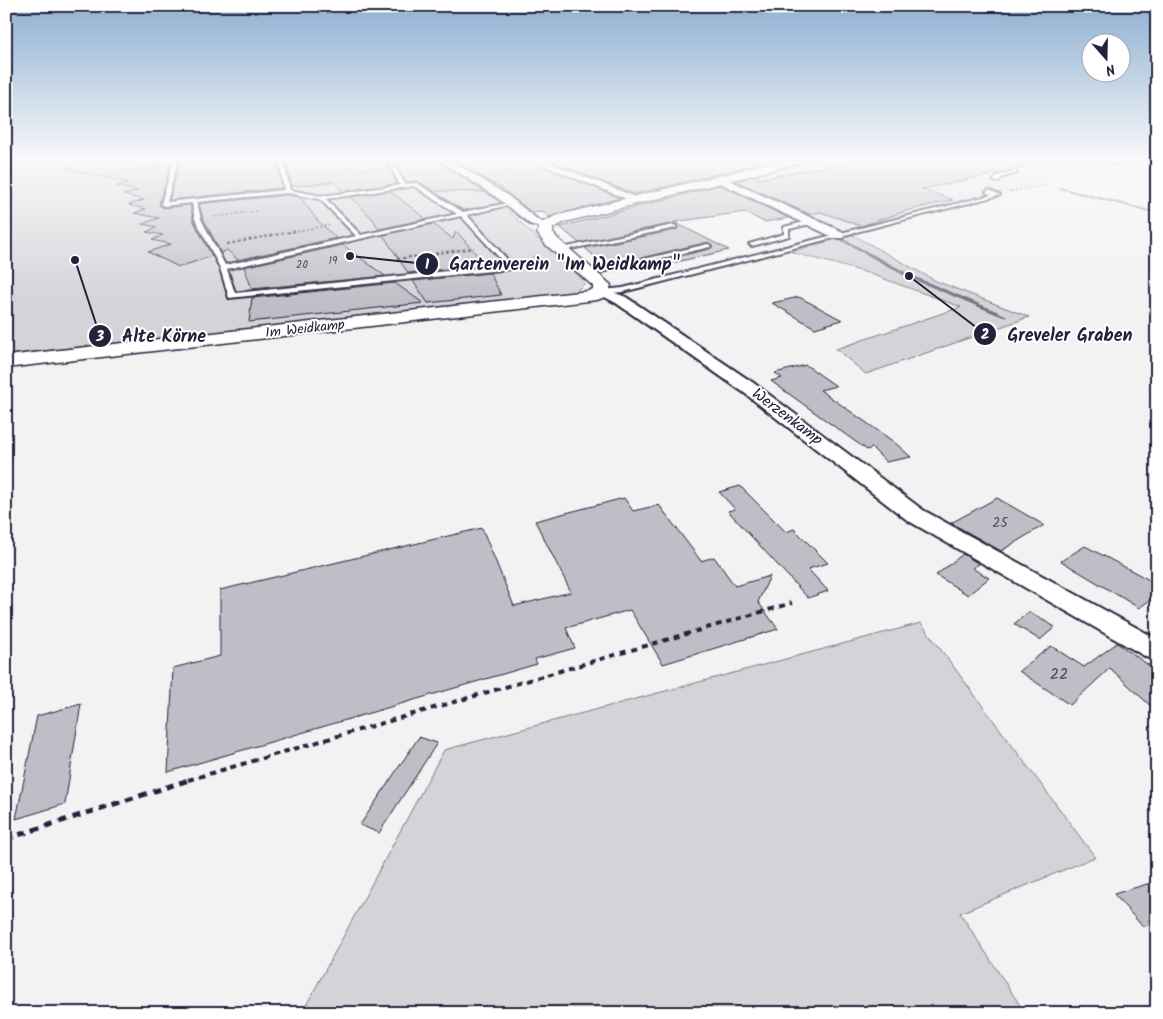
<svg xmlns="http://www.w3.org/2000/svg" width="1163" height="1019" font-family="Kalam,sans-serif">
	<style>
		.built { fill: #e2e2e6 }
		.green { fill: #d3d3d8; stroke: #7a7a8a }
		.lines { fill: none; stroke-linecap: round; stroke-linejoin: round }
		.stream { fill: #727282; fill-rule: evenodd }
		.building { fill: #bebec6; stroke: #22223b }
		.lane-casing { stroke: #22223b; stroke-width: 4 }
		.street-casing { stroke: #22223b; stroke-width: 4 }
		.secondary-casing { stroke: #22223b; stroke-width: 3 }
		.path-far3 { stroke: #22223b; stroke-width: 1; stroke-dasharray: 2.5 2; stroke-linecap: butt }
		.path-far2 { stroke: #22223b; stroke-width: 2; stroke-dasharray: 3 2.5; stroke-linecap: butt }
		.path-far1 { stroke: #22223b; stroke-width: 4; stroke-dasharray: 6 5; stroke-linecap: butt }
		.path { stroke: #22223b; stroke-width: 5; stroke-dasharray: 8 6; stroke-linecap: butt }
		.lane { fill: #fff; fill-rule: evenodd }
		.street { fill: #fff; fill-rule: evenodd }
		.secondary { fill: #fff; fill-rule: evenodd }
		.labels { text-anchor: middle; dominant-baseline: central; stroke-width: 4; stroke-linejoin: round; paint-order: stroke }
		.far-number-label { font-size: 11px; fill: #49495e }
		.far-street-label { font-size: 14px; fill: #22223b; stroke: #fff }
		.number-label { font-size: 14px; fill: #49495e }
		.street-label { font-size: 16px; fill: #22223b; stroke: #fff }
		.near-number-label { font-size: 16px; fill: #49495e }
		.leader { fill: none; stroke: #22223b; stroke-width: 2 }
		.callout-dot { fill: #22223b; stroke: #fff; stroke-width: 2 }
		.mark-label { font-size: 15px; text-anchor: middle; font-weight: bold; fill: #fff }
		.callout-label { font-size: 18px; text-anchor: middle; font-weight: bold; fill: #22223b; stroke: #fff; stroke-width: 4; stroke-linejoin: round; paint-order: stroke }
	</style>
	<rect width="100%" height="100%" fill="#f2f2f3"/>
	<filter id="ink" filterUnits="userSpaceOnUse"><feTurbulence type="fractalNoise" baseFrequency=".02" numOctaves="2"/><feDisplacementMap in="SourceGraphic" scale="10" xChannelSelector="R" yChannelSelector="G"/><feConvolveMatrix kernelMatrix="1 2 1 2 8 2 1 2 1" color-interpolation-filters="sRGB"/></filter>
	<g filter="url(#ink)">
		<!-- built -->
		<polygon class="built" points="824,159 1129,159 1049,179 1007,194 847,235 741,180"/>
		<!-- green -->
		<g class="green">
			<polygon points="6,159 437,159 492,196 585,283 574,293 6,355"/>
			<polygon points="853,235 936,281 1029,317 866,374 836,349 961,307 868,273 791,252"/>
			<polygon points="921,623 1095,857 960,913 1025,1013 302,1013 444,750"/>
		</g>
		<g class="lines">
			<!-- stream -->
			<g class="stream">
				<polygon points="1060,187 1157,212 1157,214 1059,189"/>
				<polygon points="838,237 840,237 911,275 1008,316 1003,317 907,277 838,239"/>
			</g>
		</g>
		<!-- building -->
		<g class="building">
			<polygon points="133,159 157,159 154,166 171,164 159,205 164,208 190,205 193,220 212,256 179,267 148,252 171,244 152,240 163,235 146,232 157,227 142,224 159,218 134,213 146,209 129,205 144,200 123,195 137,191 117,186 129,183 67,169 67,164"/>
			<polygon points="235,159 277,159 282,188 169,200 179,164"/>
			<polygon points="285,159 384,159 397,184 343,191 333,182 291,186 293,189 292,188"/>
			<polygon points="392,159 436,159 485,192 434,191 418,181 406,182"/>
			<polygon points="452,159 525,159 620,198 549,217 543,211 531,212 495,183 495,185"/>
			<polygon points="545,159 757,159 758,164 635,194"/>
			<polygon points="855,159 1023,159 1024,168 922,189 953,200 909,210 861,226 821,212 809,214 736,181 758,175 758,179 855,161"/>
			<polygon points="720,185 788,218 764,222 745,212 674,222 729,250 641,270 636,266 710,249 713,246 708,242 628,261 603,264 585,248 676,230 679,227 674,223 579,243 560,227"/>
			<polygon points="390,191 426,219 379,229 372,218 350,197"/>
			<polygon points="287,195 300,197 317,220 336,238 238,260 227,250 221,253 203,218 199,204"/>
			<polygon points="433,224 453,239 456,231 486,265 408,273 383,235"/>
			<polygon points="343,245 385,276 252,289 244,267"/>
			<polygon points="490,273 501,295 428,303 413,281"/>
			<polygon points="395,283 423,303 249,322 252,298"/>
			<polygon points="799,297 816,306 842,320 815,328 772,303"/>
			<polygon points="806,365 836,386 820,390 894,442 911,457 886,462 872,448 867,450 771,381 782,378 775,373"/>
			<polygon points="740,486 786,532 794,529 828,563 808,569 828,591 808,598 728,511 735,509 719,492"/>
			<polygon points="624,498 633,511 659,505 701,561 714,557 735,586 770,576 758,602 778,629 663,664 630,610 566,628 575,648 535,659 537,664 168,772 173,668 220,656 220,590 482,528 514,606 571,592 535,521"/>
			<polygon points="997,498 1044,525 1001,551 951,523"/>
			<polygon points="1085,546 1157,584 1157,595 1139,608 1061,561"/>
			<polygon points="963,554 979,564 972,568 989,578 968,595 936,575"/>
			<polygon points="1029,612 1055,627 1040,640 1014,624"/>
			<polygon points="1117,643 1157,671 1157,712 1110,668 1070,705 1019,671 1051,646 1084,667"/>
			<polygon points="81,704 65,804 16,819 37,716"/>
			<polygon points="419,737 437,743 379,833 360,825"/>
			<polygon points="1157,881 1157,921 1143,927 1114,894"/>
		</g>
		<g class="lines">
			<!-- lane casing -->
			<g class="lane-casing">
				<g id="lane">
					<path d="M 174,159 L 178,159 L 167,202 L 284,190 L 279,159 L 283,159 L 290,190 L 322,196 L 400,185 L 386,159 L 390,159 L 405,184 L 417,183 L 463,212 L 513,202 L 513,204 L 467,215 L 514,267 L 511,269 L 229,298 L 220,268 L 195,219 L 192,203 L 164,206 L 161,204 ZM 414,186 L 457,214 L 361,235 L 326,199 ZM 287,193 L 320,199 L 356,236 L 225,265 L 201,219 L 197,202 ZM 461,216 L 506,265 L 235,293 L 227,269 Z"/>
					<polygon points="1015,170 1017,173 1001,178 998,182 993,181 997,176"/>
					<polygon points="989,190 1000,195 623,292 602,294 598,292 602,290 623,288 991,195 986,192"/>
					<polygon points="812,220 815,222 814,223 789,229 789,236 752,246 749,244 784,234 784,227"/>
					<polygon points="674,225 677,227 676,228 560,251 557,249"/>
					<polygon points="708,244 711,246 710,247 588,275 585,273"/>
				</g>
			</g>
			<!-- street casing -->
			<g class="street-casing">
				<g id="street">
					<polygon points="438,159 449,159 507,195 538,220 552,226 546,229 530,224 499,199"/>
					<polygon points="527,159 540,159 641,199 640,201 632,201"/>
					<polygon points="1101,159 1117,159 1119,161 1114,164"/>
					<polygon points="720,176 843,232 845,235 843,238 835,238 716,181 715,179"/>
					<polygon points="602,288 626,297 755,384 923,510 1157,639 1157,661 1148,658 907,520 743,392 616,303 595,292 597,289"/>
				</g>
			</g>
			<!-- secondary casing -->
			<g class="secondary-casing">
				<polygon id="secondary" points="786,159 806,159 804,162 565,222 553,228 553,233 557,238 611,285 608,296 597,300 6,368 6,356 588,291 593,289 593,286 545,244 537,233 541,223 555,216"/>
			</g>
			<!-- path-far3 -->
			<g class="path-far3">
				<polyline points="901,164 916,162"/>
				<polyline points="189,166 268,159"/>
				<polyline points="108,173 158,168"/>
				<polyline points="298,175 377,168"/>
				<polyline points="1010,192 1048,184"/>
				<polyline points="214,217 257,211"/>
				<polyline points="288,233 329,225"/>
			</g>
			<!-- path-far2 -->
			<g class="path-far2">
				<polyline points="227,244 295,231"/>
				<polyline points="397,259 474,248"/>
				<polyline points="523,265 531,265 533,256"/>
			</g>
			<!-- path-far1 -->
			<polyline class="path-far1" points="188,780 792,603"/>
			<!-- path -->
			<polyline class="path" points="6,839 192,779"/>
			<!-- lane -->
			<use href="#lane" class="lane"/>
			<!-- street -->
			<use href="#street" class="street"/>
			<!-- secondary -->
			<use href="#secondary" class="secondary"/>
		</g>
	</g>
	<!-- sky -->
	<linearGradient id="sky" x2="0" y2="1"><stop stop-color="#8eafd2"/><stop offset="0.53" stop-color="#f9f9fa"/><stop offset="1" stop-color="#f9f9fa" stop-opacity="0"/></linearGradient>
	<rect width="1163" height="302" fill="url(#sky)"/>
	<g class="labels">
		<!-- far-number labels -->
		<g class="far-number-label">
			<text x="333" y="261">19</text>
			<text x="302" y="265">20</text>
		</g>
		<!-- far-street labels -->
		<g class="far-street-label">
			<text transform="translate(305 329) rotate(-6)">Im Weidkamp</text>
		</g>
		<!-- number labels -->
		<g class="number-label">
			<text x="1000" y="523">25</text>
		</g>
		<!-- street labels -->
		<g class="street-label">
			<text transform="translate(787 417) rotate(37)">Werzenkamp</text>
		</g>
		<!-- near-number labels -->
		<g class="near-number-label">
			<text x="1059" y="674">22</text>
		</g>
	</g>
	<!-- callouts -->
	<path class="leader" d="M350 256L427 264M909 276L985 334M75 260L100 336"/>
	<g class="callout-dot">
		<circle cx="350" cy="256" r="5"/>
		<circle cx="909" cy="276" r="5"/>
		<circle cx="75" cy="260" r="5"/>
		<circle cx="427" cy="264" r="12"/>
		<circle cx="985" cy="334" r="12"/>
		<circle cx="100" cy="336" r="12"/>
	</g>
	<g class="mark-label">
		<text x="427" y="269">1</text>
		<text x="985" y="339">2</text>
		<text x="100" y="341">3</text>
	</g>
	<g class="callout-label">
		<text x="565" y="270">Gartenverein "Im Weidkamp"</text>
		<text x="1070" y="341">Greveler Graben</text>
		<text x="164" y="342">Alte Körne</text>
	</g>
	<!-- margin -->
	<rect width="1163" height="1019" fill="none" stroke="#fff" stroke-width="25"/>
	<rect x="12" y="12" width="1138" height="994" fill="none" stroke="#22223b" stroke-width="2" filter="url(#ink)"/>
	<!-- north arrow -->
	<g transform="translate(1106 58) rotate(160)"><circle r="24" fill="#ffffff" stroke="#a7a7b1"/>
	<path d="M0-4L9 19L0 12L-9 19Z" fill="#22223b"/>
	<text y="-8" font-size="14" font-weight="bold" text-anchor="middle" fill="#22223b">N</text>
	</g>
</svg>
